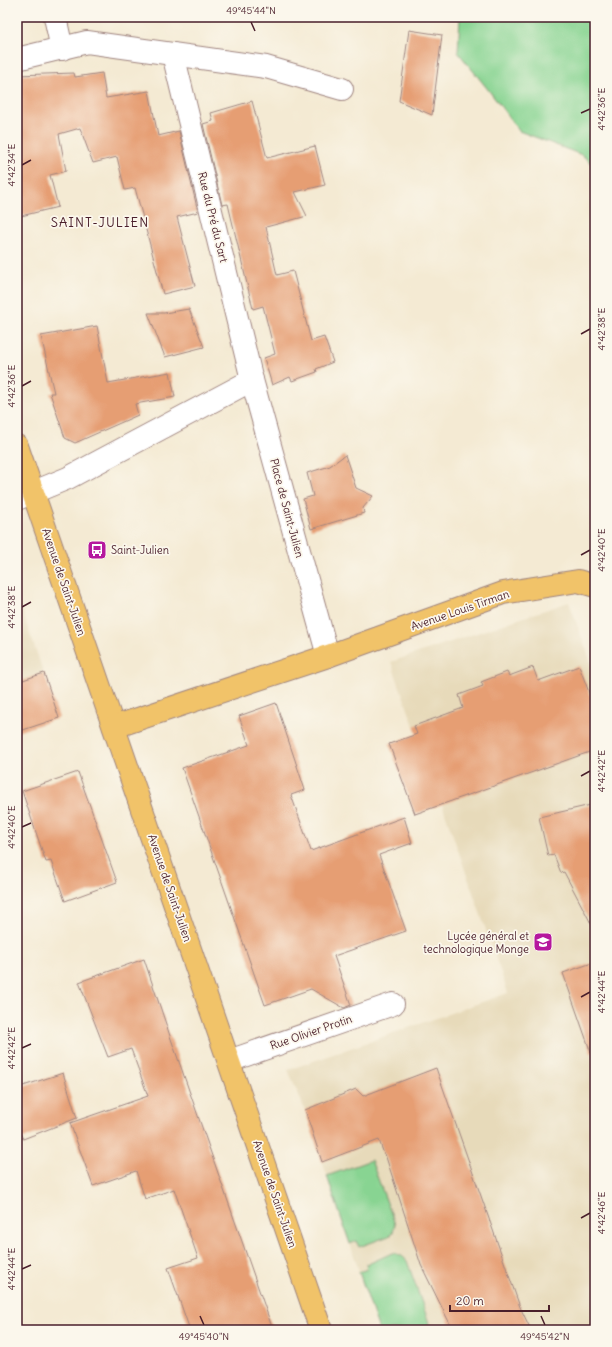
<svg xmlns="http://www.w3.org/2000/svg" width="612" height="1347" font-family="Delius,sans-serif">
	<style>
		.built { fill: #e7daba }
		.green { fill: #88d492; stroke: #697a5e }
		.building { fill: #e69e73 }
		.lines { fill: none; stroke-linecap: round; stroke-linejoin: round }
		.minor-casing { stroke: #9f847f; stroke-width: 24 }
		.major-casing { stroke: #9f847f; stroke-width: 24 }
		.minor { stroke: #fff; stroke-width: 22 }
		.major { stroke: #f1c369; stroke-width: 22 }
		.ticks { fill: none; stroke: #4a1f2b; stroke-width: 1.5 }
		.labels { text-anchor: middle; dominant-baseline: central; stroke-width: 3.5; stroke-linejoin: round; paint-order: stroke }
		.street-label { font-size: 11px; fill: #4a1f2b; stroke: #fbf7ec }
		.poi-label { font-size: 11px; fill: #4a1f2b; stroke: #fbf7ec; text-anchor: start }
		.quarter-label { font-size: 13px; letter-spacing: 1px; fill: #4a1f2b; stroke: #fbf7ec }
		.neatline { fill: none; stroke: #4a1f2b; stroke-width: 1.5 }
		.ticks-label { font-size: 10px; text-anchor: middle; fill: #4a1f2b }
	</style>
	<rect width="100%" height="100%" fill="#fbf7ec"/>
	<filter id="ink" filterUnits="userSpaceOnUse"><feTurbulence type="fractalNoise" baseFrequency=".025" numOctaves="2"/><feDisplacementMap in="SourceGraphic" scale="8" xChannelSelector="R" yChannelSelector="G"/><feConvolveMatrix kernelMatrix="1 2 1 2 8 2 1 2 1" color-interpolation-filters="sRGB"/></filter>
	<filter id="wash" filterUnits="userSpaceOnUse"><feTurbulence type="fractalNoise" baseFrequency=".012" numOctaves="4" result="noise"/><feDisplacementMap in="SourceGraphic" scale="16" xChannelSelector="R" yChannelSelector="G"/><feGaussianBlur stdDeviation="0.9" result="paint"/><feColorMatrix in="noise" values="0 0 0 0 0 0 0 0 0 0 0 0 0 0 0 0 0 1.4 0 .05"/><feComposite in="paint" operator="in"/></filter>
	<g filter="url(#wash)">
		<rect width="100%" height="100%" fill="#f4ead3"/>
		<!-- built -->
		<g class="built">
			<polygon points="17,596 59,718 17,732"/>
			<polygon points="569,602 595,674 595,1330 379,1330 305,1110 288,1070 508,993 442,804 391,662"/>
		</g>
		<!-- green -->
		<g class="green">
			<polygon points="460,17 595,17 595,166 582,155 519,131 490,92 458,52"/>
			<polygon points="371,1160 395,1224 393,1232 389,1236 359,1247 356,1241 350,1244 327,1176"/>
			<path d="M 392,1253 C 399,1254 403,1256 407,1261 L 429,1323 L 428,1326 L 417,1330 L 379,1330 L 359,1272 L 367,1269 L 366,1265 Z"/>
		</g>
		<g id="blocks">
			<!-- building -->
			<g class="building">
				<polygon points="409,30 442,35 432,115 399,101"/>
				<polygon points="74,73 75,77 102,73 106,98 149,91 158,136 179,131 198,212 177,217 195,286 163,294 135,188 125,190 117,157 93,163 80,128 59,134 66,171 50,175 58,207 17,217 17,75"/>
				<polygon points="252,101 267,158 315,146 325,185 295,192 307,216 266,227 277,275 293,271 311,341 324,337 333,362 316,369 317,372 292,381 290,377 272,385 264,358 275,354 263,306 253,309 228,204 222,205 203,124 213,121 211,113"/>
				<polygon points="189,309 204,347 165,357 148,313 164,313"/>
				<polygon points="97,326 108,383 170,372 175,397 135,404 138,415 75,443 65,438 50,393 54,393 41,336"/>
				<polygon points="345,455 356,488 373,496 363,508 364,513 311,529 303,499 313,496 307,473 330,466"/>
				<polygon points="579,666 595,708 595,750 415,814 389,744 417,734 414,726 463,708 459,695 483,686 481,682 507,672 509,676 533,667 538,681"/>
				<polygon points="44,673 59,718 17,732 17,682"/>
				<polygon points="276,703 305,790 291,795 311,851 404,817 412,843 379,855 406,931 334,956 351,1005 344,1008 311,989 265,1005 182,768 249,745 239,716"/>
				<polygon points="78,772 117,882 65,901 51,861 46,862 22,791"/>
				<polygon points="595,804 595,931 564,872 561,873 554,855 548,856 539,817"/>
				<polygon points="144,959 170,1036 273,1330 190,1330 168,1268 198,1258 174,1189 145,1199 136,1171 93,1186 70,1123 148,1096 131,1049 108,1057 79,982"/>
				<polygon points="595,962 595,1053 591,1053 563,973"/>
				<polygon points="436,1068 520,1307 531,1330 453,1330 421,1265 385,1154 384,1154 379,1140 322,1162 305,1110 356,1089 363,1096"/>
				<polygon points="63,1073 77,1118 23,1139 17,1126 17,1088"/>
			</g>
		</g>
	</g>
	<g filter="url(#ink)">
		<use href="#blocks" fill-opacity="0" stroke="#9f847f" stroke-width="1"/>
		<g class="lines">
			<!-- minor casing -->
			<g class="minor-casing">
				<g id="minor">
					<polyline points="55,17 62,49"/>
					<polyline points="173,54 252,380"/>
					<polyline points="17,59 87,42 266,67 342,89"/>
					<polyline points="17,499 68,478 252,380 328,656"/>
					<polyline points="229,1061 393,1004"/>
				</g>
			</g>
			<!-- major casing -->
			<g class="major-casing">
				<g id="major">
					<polyline points="17,446 321,1330"/>
					<polyline points="114,727 328,656 503,593 578,581 595,586"/>
				</g>
			</g>
			<!-- minor -->
			<use href="#minor" class="minor"/>
			<!-- major -->
			<use href="#major" class="major"/>
		</g>
	</g>
	<!-- ticks -->
	<path class="ticks" d="M 251,22 L 255,31M 581,113 L 590,109M 22,165 L 31,160M 581,334 L 590,329M 22,386 L 31,381M 581,555 L 590,550M 22,607 L 31,602M 581,776 L 590,771M 22,827 L 31,823M 581,997 L 590,992M 22,1048 L 31,1044M 581,1218 L 590,1213M 22,1269 L 31,1265M 200,1316 L 204,1325M 541,1316 L 545,1325"/>
	<!-- icons -->
	<defs>
		<g id="bus-square" transform="scale(1)"><rect x="-9" y="-9" width="18" height="18" rx="4" fill="#b5179e" stroke="#fbf7ec"/><path d="M-5-6H5V4H4V6H2V4H-2V6H-4V4H-5ZM-3.5-4V0h7V-4ZM-3.5 1.2v1.5H-2V1.2ZM2 1.2v1.5H3.5V1.2Z" fill="#fff"/></g>
		<g id="school-square" transform="scale(1)"><rect x="-9" y="-9" width="18" height="18" rx="4" fill="#b5179e" stroke="#fbf7ec"/><path d="M0-5L7-2L0 1L-7-2ZM-4 1L0 2.5L4 1V4Q0 6-4 4Z" fill="#fff"/></g>
	</defs>
	<g fill-rule="evenodd">
		<use href="#bus-square" x="97" y="550"/>
		<use href="#school-square" x="543" y="942"/>
	</g>
	<g class="labels">
		<!-- street labels -->
		<g class="street-label">
			<text transform="translate(213 217) rotate(76)">Rue du Pré du Sart</text>
			<text transform="translate(287 508) rotate(75)">Place de Saint-Julien</text>
			<text transform="translate(64 582) rotate(71)">Avenue de Saint-Julien</text>
			<text transform="translate(460 610) rotate(-19)">Avenue Louis Tirman</text>
			<text transform="translate(170 888) rotate(71)">Avenue de Saint-Julien</text>
			<text transform="translate(311 1032) rotate(-19)">Rue Olivier Protin</text>
			<text transform="translate(275 1194) rotate(71)">Avenue de Saint-Julien</text>
		</g>
		<!-- poi labels -->
		<g class="poi-label">
			<text x="111" y="550">Saint-Julien</text>
			<text x="529" y="936" text-anchor="end">Lycée général et<tspan x="529" dy="13">technologique Monge</tspan></text>
		</g>
		<!-- quarter labels -->
		<g class="quarter-label">
			<text x="100" y="222">SAINT-JULIEN</text>
		</g>
	</g>
	<!-- margin -->
	<rect width="612" height="1347" fill="none" stroke="#fbf7ec" stroke-width="44"/>
	<!-- scale -->
	<path d="M450 1305v6h99v-6" fill="none" stroke="#4a1f2b" stroke-width="2"/>
	<text x="456" y="1305" font-size="12" fill="#4a1f2b" stroke="#fbf7ec" stroke-width="3" paint-order="stroke">20 m</text>
	<rect x="22" y="22" width="568" height="1303" class="neatline"/>
	<g class="ticks-label">
		<text x="251" y="14">49°45'44"N</text>
		<text transform="translate(601 109) rotate(-90)" y="4">4°42'36"E</text>
		<text transform="translate(11 165) rotate(-90)" y="4">4°42'34"E</text>
		<text transform="translate(601 329) rotate(-90)" y="4">4°42'38"E</text>
		<text transform="translate(11 386) rotate(-90)" y="4">4°42'36"E</text>
		<text transform="translate(601 550) rotate(-90)" y="4">4°42'40"E</text>
		<text transform="translate(11 607) rotate(-90)" y="4">4°42'38"E</text>
		<text transform="translate(601 771) rotate(-90)" y="4">4°42'42"E</text>
		<text transform="translate(11 827) rotate(-90)" y="4">4°42'40"E</text>
		<text transform="translate(601 992) rotate(-90)" y="4">4°42'44"E</text>
		<text transform="translate(11 1048) rotate(-90)" y="4">4°42'42"E</text>
		<text transform="translate(601 1213) rotate(-90)" y="4">4°42'46"E</text>
		<text transform="translate(11 1269) rotate(-90)" y="4">4°42'44"E</text>
		<text x="204" y="1340">49°45'40"N</text>
		<text x="545" y="1340">49°45'42"N</text>
	</g>
</svg>
